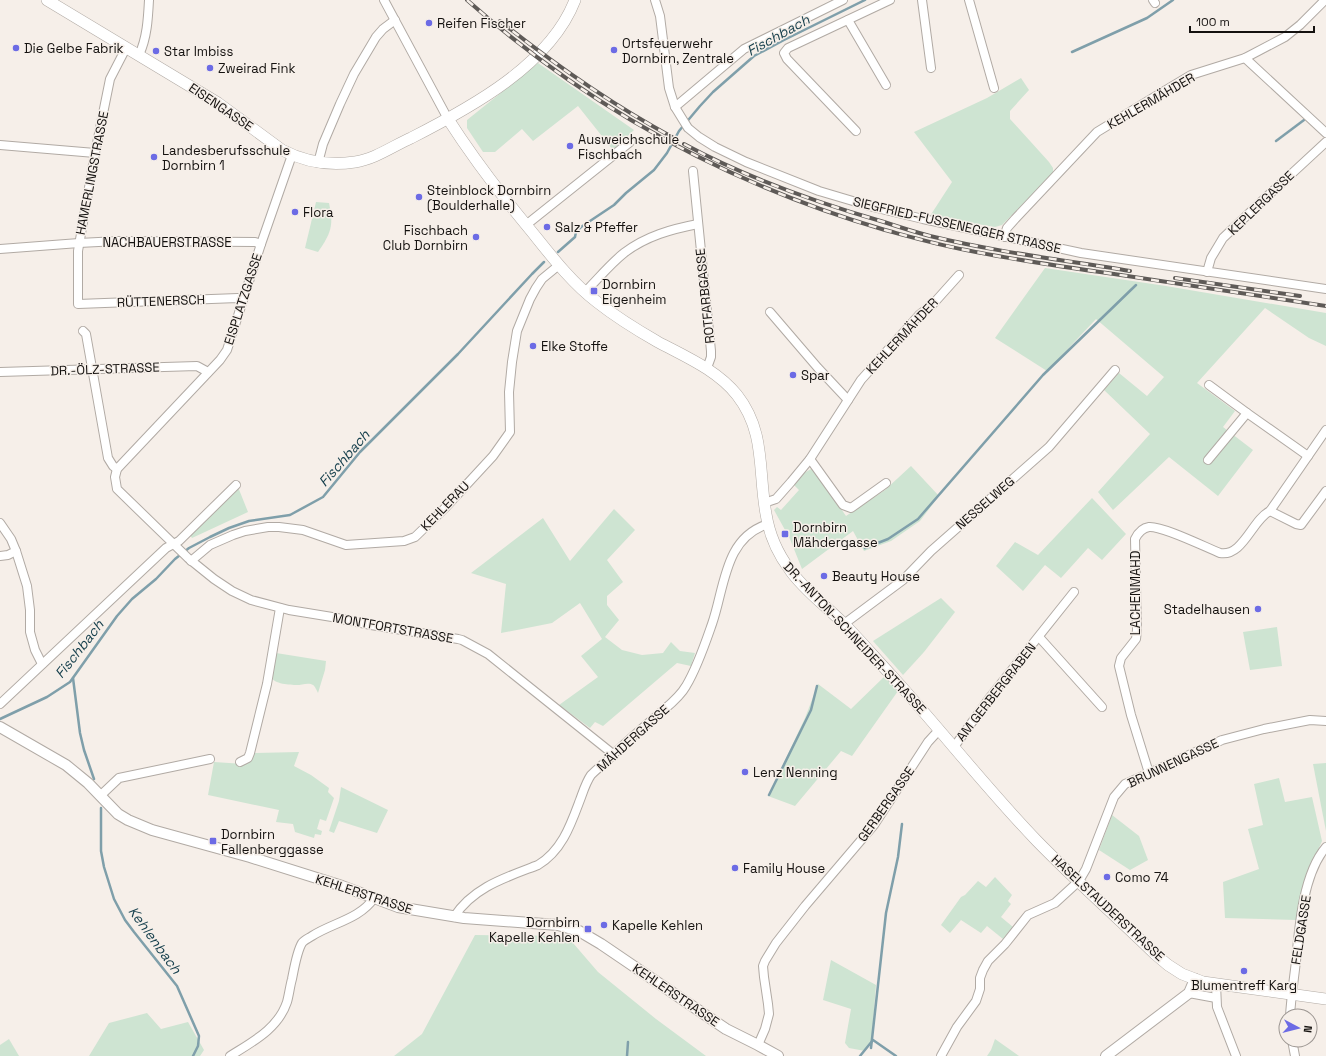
<svg xmlns="http://www.w3.org/2000/svg" width="1326" height="1056" font-family="'Space Grotesk',sans-serif">
	<style>
		.green { fill: #cee4d2 }
		.lines { fill: none; stroke-linecap: round; stroke-linejoin: round }
		.stream { stroke: #7f9faa; stroke-width: 2.5 }
		.minor-casing { stroke: #b1aaa4; stroke-width: 10 }
		.tertiary-casing { stroke: #b1aaa4; stroke-width: 12 }
		.secondary-casing { stroke: #b1aaa4; stroke-width: 12 }
		.minor { stroke: #fff; stroke-width: 8 }
		.tertiary { stroke: #fff; stroke-width: 10 }
		.secondary { stroke: #fff; stroke-width: 11 }
		.rail-casing { stroke: #5e5a57; stroke-width: 4 }
		.rail { stroke: #f6efe9; stroke-width: 2.5; stroke-dasharray: 8; stroke-linecap: butt }
		.poi-dot { fill: #6c6be5; stroke: #f6efe9; stroke-width: 1.5 }
		.labels { text-anchor: middle; dominant-baseline: central; stroke-width: 3; stroke-linejoin: round; paint-order: stroke }
		.poi-label { font-size: 13px; fill: #14110f; stroke: #f6efe9; text-anchor: start }
		.street-label { font-size: 13px; fill: #14110f; stroke: #f6efe9 }
		.water-label { font-size: 14px; font-style: italic; fill: #18414e; stroke: #f6efe9 }
	</style>
	<rect width="100%" height="100%" fill="#f6efe9"/>
	<!-- green -->
	<g class="green">
		<polygon points="538,63 634,130 613,150 578,106 533,141 522,129 495,152 483,152 467,128 467,120"/>
		<polygon points="1021,78 1029,90 1010,111 1010,119 1049,162 1053,168 1053,174 1002,225 995,227 930,216 952,182 914,132 987,98"/>
		<path d="M 316,202 L 329,203 C 334,226 331,233 318,252 L 305,248 Z"/>
		<polygon points="1045,268 1166,286 1326,313 1326,346 1309,338 1265,308 1197,383 1235,411 1223,427 1253,450 1218,496 1169,457 1113,510 1098,492 1150,434 1104,390 1119,373 1147,396 1164,377 1096,319 1047,371 995,338"/>
		<polygon points="911,466 939,496 920,521 891,541 864,551 853,531 802,569 790,539 774,510 777,507 781,510 799,490 793,484 804,473 811,469 815,471 846,516 885,490"/>
		<polygon points="238,487 248,512 192,538 189,534"/>
		<polygon points="1092,498 1126,534 1102,560 1088,548 1061,578 1045,565 1023,591 996,566 1015,542 1038,555"/>
		<polygon points="614,509 635,530 607,560 623,582 607,596 607,605 619,620 605,637 622,650 642,655 663,653 671,642 680,651 695,653 691,666 677,663 603,726 595,722 590,728 559,705 598,677 581,656 602,639 580,603 552,623 501,633 506,584 471,573 543,518 570,561"/>
		<polygon points="941,598 955,612 924,652 903,675 873,641"/>
		<polygon points="1277,627 1282,666 1250,670 1243,632"/>
		<path d="M 276,653 L 326,661 L 325,670 L 318,693 C 317,691 315,686 313,685 C 309,682 301,685 297,685 C 290,685 274,684 271,677 Z"/>
		<polygon points="886,675 898,691 852,756 841,751 795,806 768,796 805,718 818,684 851,709"/>
		<polygon points="299,752 294,766 311,775 329,788 328,792 334,798 326,821 320,819 317,829 322,831 321,835 315,834 314,838 295,832 293,824 276,822 279,810 208,795 214,762 244,764 255,753"/>
		<polygon points="1326,763 1326,831 1313,764"/>
		<polygon points="1279,778 1285,802 1312,797 1322,841 1306,878 1296,920 1225,918 1223,882 1259,869 1248,829 1263,825 1254,784"/>
		<polygon points="341,787 388,810 377,833 339,821 334,833 329,831 339,801"/>
		<polygon points="1112,815 1139,836 1148,860 1130,870 1099,850"/>
		<polygon points="995,877 1012,895 1008,901 1011,904 1001,917 1013,927 1003,939 987,926 981,933 961,920 950,933 941,925 961,897 965,895 978,881 986,887"/>
		<polygon points="475,935 567,936 598,972 656,1019 706,1056 394,1056 422,1034"/>
		<polygon points="831,960 876,985 872,1037 871,1043 865,1051 849,1048 845,1043 851,1009 823,1000"/>
		<polygon points="147,1013 161,1029 188,1022 204,1050 200,1056 89,1056 109,1023"/>
		<polygon points="9,1039 19,1056 0,1056 0,1045"/>
		<polygon points="995,1039 1019,1056 987,1056 991,1050"/>
	</g>
	<g class="lines">
		<!-- stream -->
		<g class="stream">
			<polyline points="1072,52 1147,18 1173,0"/>
			<polyline points="1276,141 1304,120"/>
			<polyline points="558,252 575,237 576,232 581,227 614,205 626,193 654,170 667,153 679,131 700,106 713,92 754,56 784,40 865,0"/>
			<polyline points="865,548 888,539 918,519 1043,375 1136,285"/>
			<polyline points="73,678 80,733 84,750 94,779"/>
			<polyline points="0,719 47,697 70,682 117,616 132,599 156,579 175,559 189,548 210,537 229,528 249,521 290,515 323,497 360,452 458,354 532,274 544,262"/>
			<polyline points="769,795 811,710 817,686"/>
			<polyline points="101,808 101,851 104,867 114,899 125,920 134,932 177,986 199,1036 198,1046 193,1056"/>
			<polyline points="871,1048 886,913 898,857 902,824"/>
			<polyline points="627,1056 628,1042"/>
			<polyline points="860,1056 873,1040 896,1056"/>
		</g>
		<!-- minor casing -->
		<g class="minor-casing">
			<g id="minor">
				<polyline points="384,0 448,119"/>
				<polyline points="655,0 660,16 669,88 675,107 683,120 688,128 699,137 715,147 746,162 819,191 873,207 923,219 1081,253 1326,289"/>
				<polyline points="922,0 931,68"/>
				<polyline points="969,0 994,88"/>
				<polyline points="1153,0 1155,3"/>
				<polyline points="848,20 886,85"/>
				<polyline points="126,48 110,79 95,153 78,251 78,304 238,298 243,299"/>
				<path d="M 139,55 C 147,38 148,19 149,0"/>
				<polyline points="1245,58 1326,133"/>
				<polyline points="675,107 744,49 843,0"/>
				<polyline points="856,131 787,59 784,53 788,48 890,0"/>
				<polyline points="0,145 95,153"/>
				<polyline points="292,155 261,244 227,350 220,360 117,469 115,477 117,489 188,558 214,579 232,591 251,600 289,610 332,617 371,625 458,639 462,640 488,654 613,754"/>
				<polyline points="318,163 323,144 340,104 354,74 376,37 383,29 395,20"/>
				<polyline points="693,171 711,351 711,357 707,368"/>
				<polyline points="526,225 630,142"/>
				<polyline points="1004,237 1007,228 1015,219 1097,132 1156,96 1191,75 1245,58 1285,37 1300,25 1325,0"/>
				<polyline points="0,249 79,243 118,241 255,242 261,244"/>
				<polyline points="1207,272 1211,258 1223,238 1261,202 1326,142"/>
				<path d="M 585,292 C 598,279 610,264 624,253 C 646,236 672,229 698,224"/>
				<polyline points="770,312 818,368 848,400"/>
				<polyline points="83,331 86,334 108,458 113,466 117,469"/>
				<polyline points="0,372 197,366 208,372"/>
				<polyline points="1209,385 1247,413"/>
				<polyline points="810,459 843,505 851,508 886,483"/>
				<polyline points="1208,460 1247,413 1308,456"/>
				<polyline points="764,503 776,499 791,482 810,459 861,380 919,315 933,304 959,275"/>
				<polyline points="1270,511 1296,524 1301,525 1326,491"/>
				<polyline points="0,523 11,539 16,551 27,586 30,610 30,632 35,650 42,664"/>
				<polyline points="0,556 8,555 16,551"/>
				<polyline points="191,561 210,545 233,535 245,531 268,527 279,527 303,530 346,545 404,541 415,537 445,508 493,456 510,432 509,392 512,362 517,331 530,299 536,288 542,279 559,265"/>
				<polyline points="844,624 903,580 931,551 1049,447 1115,370"/>
				<polyline points="1039,637 1102,707"/>
				<polyline points="0,704 166,548 179,541 236,485"/>
				<polyline points="954,747 991,696 1074,592"/>
				<polyline points="240,762 248,758 250,753 267,684 280,608"/>
				<path d="M 1149,773 L 1131,715 L 1119,666 L 1121,658 L 1136,639 L 1137,630 L 1135,539 C 1138,533 1142,528 1149,527 C 1163,526 1205,547 1220,553 C 1243,557 1252,520 1270,511 L 1326,430"/>
				<polyline points="100,796 119,778 210,759"/>
				<path d="M 454,917 C 473,887 507,877 538,865 C 562,851 571,824 580,800 C 583,792 586,782 591,775 C 596,770 602,765 607,761 C 623,744 641,729 659,714 C 668,706 680,697 686,686 C 697,668 705,644 712,624 C 725,587 724,538 768,524"/>
				<polyline points="1216,984 1217,1007 1236,1056"/>
				<polyline points="1189,993 1216,998"/>
				<path d="M 1290,1016 C 1291,998 1294,979 1296,961 C 1299,927 1303,874 1326,847"/>
				<polyline points="1292,1040 1295,1056"/>
				<polyline points="758,1045 765,1029 769,1014 768,1004 764,977 763,966 765,961 776,943 805,906 874,825 928,742 939,730"/>
				<path d="M 230,1056 C 252,1042 278,1029 287,1002 C 289,995 290,986 292,979 C 294,969 297,951 302,943 C 304,940 309,938 312,936 C 332,923 360,919 374,898"/>
				<polyline points="941,1056 957,1027 976,1001 980,989 980,978 983,970 988,961 1005,944 1028,915 1055,903 1079,881 1086,869 1114,797 1125,784 1222,740 1264,729 1310,720 1326,721"/>
			</g>
		</g>
		<!-- tertiary casing -->
		<g class="tertiary-casing">
			<g id="tertiary">
				<polyline points="0,727 66,765 88,783 118,814 128,820 152,830 250,857 342,886 398,907 464,918 558,925 579,931 601,944 726,1029 758,1045 778,1056"/>
				<polyline points="1106,1056 1189,993 1195,979"/>
			</g>
		</g>
		<!-- secondary casing -->
		<g class="secondary-casing">
			<g id="secondary">
				<path d="M 47,0 L 218,103 L 282,150 C 305,162 329,166 355,162 C 375,159 393,146 411,138 C 470,108 550,65 575,0"/>
				<path d="M 448,119 C 473,158 502,196 532,232 C 552,257 572,283 597,302 C 616,317 637,330 658,342 C 686,357 717,370 737,395 C 766,432 758,471 766,514 C 769,533 778,554 790,570 C 804,590 825,605 842,622 C 859,639 875,658 892,676 C 941,730 986,788 1037,841 C 1075,880 1116,916 1155,954 L 1168,965 L 1182,974 L 1203,982 L 1326,999"/>
			</g>
		</g>
		<!-- minor -->
		<use href="#minor" class="minor"/>
		<!-- tertiary -->
		<use href="#tertiary" class="tertiary"/>
		<!-- secondary -->
		<use href="#secondary" class="secondary"/>
		<!-- rail casing -->
		<g class="rail-casing">
			<g id="rail">
				<path d="M 467,0 C 589,108 728,184 885,230 C 911,237 939,245 966,250 C 1015,260 1064,267 1114,274 C 1184,285 1255,295 1326,306"/>
				<path d="M 500,21 C 554,64 611,104 672,137"/>
				<path d="M 684,144 C 747,178 815,202 884,222 C 899,227 915,232 930,236 C 996,252 1063,260 1130,271"/>
				<polyline points="1175,278 1300,296"/>
			</g>
		</g>
		<!-- rail -->
		<use href="#rail" class="rail"/>
	</g>
	<!-- markers -->
	<g class="poi-dot">
		<circle cx="429" cy="23" r="4"/>
		<circle cx="16" cy="48" r="4"/>
		<circle cx="614" cy="50" r="4"/>
		<circle cx="156" cy="51" r="4"/>
		<circle cx="210" cy="68" r="4"/>
		<circle cx="570" cy="146" r="4"/>
		<circle cx="154" cy="157" r="4"/>
		<circle cx="419" cy="197" r="4"/>
		<circle cx="295" cy="212" r="4"/>
		<circle cx="547" cy="227" r="4"/>
		<circle cx="476" cy="237" r="4"/>
		<rect x="590" y="287" width="8" height="8" rx="2"/>
		<circle cx="533" cy="346" r="4"/>
		<circle cx="793" cy="375" r="4"/>
		<rect x="781" y="530" width="8" height="8" rx="2"/>
		<circle cx="824" cy="576" r="4"/>
		<circle cx="1258" cy="609" r="4"/>
		<circle cx="745" cy="772" r="4"/>
		<rect x="209" y="837" width="8" height="8" rx="2"/>
		<circle cx="735" cy="868" r="4"/>
		<circle cx="1107" cy="877" r="4"/>
		<circle cx="604" cy="925" r="4"/>
		<rect x="584" y="925" width="8" height="8" rx="2"/>
		<circle cx="1244" cy="971" r="4"/>
	</g>
	<g class="labels">
		<!-- poi labels -->
		<g class="poi-label">
			<text x="437" y="23">Reifen Fischer</text>
			<text x="622" y="43">Ortsfeuerwehr<tspan x="622" dy="15">Dornbirn, Zentrale</tspan></text>
			<text x="24" y="48">Die Gelbe Fabrik</text>
			<text x="164" y="51">Star Imbiss</text>
			<text x="218" y="68">Zweirad Fink</text>
			<text x="578" y="139">Ausweichschule<tspan x="578" dy="15">Fischbach</tspan></text>
			<text x="162" y="150">Landesberufsschule<tspan x="162" dy="15">Dornbirn 1</tspan></text>
			<text x="427" y="190">Steinblock Dornbirn<tspan x="427" dy="15">(Boulderhalle)</tspan></text>
			<text x="303" y="212">Flora</text>
			<text x="555" y="227">Salz &amp; Pfeffer</text>
			<text x="468" y="230" text-anchor="end">Fischbach<tspan x="468" dy="15">Club Dornbirn</tspan></text>
			<text x="602" y="284">Dornbirn<tspan x="602" dy="15">Eigenheim</tspan></text>
			<text x="541" y="346">Elke Stoffe</text>
			<text x="801" y="375">Spar</text>
			<text x="793" y="527">Dornbirn<tspan x="793" dy="15">Mähdergasse</tspan></text>
			<text x="832" y="576">Beauty House</text>
			<text x="1250" y="609" text-anchor="end">Stadelhausen</text>
			<text x="753" y="772">Lenz Nenning</text>
			<text x="221" y="834">Dornbirn<tspan x="221" dy="15">Fallenberggasse</tspan></text>
			<text x="743" y="868">Family House</text>
			<text x="1115" y="877">Como 74</text>
			<text x="580" y="922" text-anchor="end">Dornbirn<tspan x="580" dy="15">Kapelle Kehlen</tspan></text>
			<text x="612" y="925">Kapelle Kehlen</text>
			<text x="1244" y="985" text-anchor="middle">Blumentreff Karg</text>
		</g>
		<!-- street labels -->
		<g class="street-label">
			<text transform="translate(1151 101) rotate(-30)">KEHLERMÄHDER</text>
			<text transform="translate(221 107) rotate(34)">EISENGASSE</text>
			<text transform="translate(92 173) rotate(-79)">HAMERLINGSTRASSE</text>
			<text transform="translate(1261 203) rotate(-44)">KEPLERGASSE</text>
			<text transform="translate(957 225) rotate(13)">SIEGFRIED-FUSSENEGGER STRASSE</text>
			<text x="167" y="242">NACHBAUERSTRASSE</text>
			<text transform="translate(705 296) rotate(-96)">ROTFARBGASSE</text>
			<text transform="translate(243 299) rotate(-72)">EISPLATZGASSE</text>
			<text transform="translate(161 301) rotate(-2)">RÜTTENERSCH</text>
			<text transform="translate(902 336) rotate(-47)">KEHLERMÄHDER</text>
			<text transform="translate(105 369) rotate(-2)">DR.-ÖLZ-STRASSE</text>
			<text transform="translate(985 503) rotate(-41)">NESSELWEG</text>
			<text transform="translate(445 506) rotate(-46)">KEHLERAU</text>
			<text transform="translate(1135 593) rotate(-90)">LACHENMAHD</text>
			<text transform="translate(393 628) rotate(10)">MONTFORTSTRASSE</text>
			<text transform="translate(855 638) rotate(47)">DR.-ANTON-SCHNEIDER-STRASSE</text>
			<text transform="translate(996 692) rotate(-52)">AM GERBERGRABEN</text>
			<text transform="translate(633 738) rotate(-42)">MÄHDERGASSE</text>
			<text transform="translate(1173 763) rotate(-25)">BRUNNENGASSE</text>
			<text transform="translate(886 804) rotate(-55)">GERBERGASSE</text>
			<text transform="translate(364 894) rotate(18)">KEHLERSTRASSE</text>
			<text transform="translate(1108 908) rotate(43)">HASELSTAUDERSTRASSE</text>
			<text transform="translate(1301 930) rotate(-81)">FELDGASSE</text>
			<text transform="translate(676 995) rotate(34)">KEHLERSTRASSE</text>
		</g>
		<!-- water labels -->
		<g class="water-label">
			<text transform="translate(778 35) rotate(-29)">Fischbach</text>
			<text transform="translate(344 458) rotate(-49)">Fischbach</text>
			<text transform="translate(79 649) rotate(-52)">Fischbach</text>
			<text transform="translate(155 940) rotate(54)">Kehlenbach</text>
		</g>
	</g>
	<!-- north arrow -->
	<g transform="translate(1298 1028) rotate(97)"><circle r="19" fill="#f6efe9" stroke="#9c9692"/>
	<path d="M0-3L7 15L0 10L-7 15Z" fill="#6c6be5"/>
	<text y="-6" font-size="11" font-weight="bold" text-anchor="middle" fill="#14110f">N</text>
	</g>
	<!-- scale -->
	<path d="M1190 26v6h124v-6" fill="none" stroke="#14110f" stroke-width="2"/>
	<text x="1196" y="26" font-size="12" fill="#14110f" stroke="#f6efe9" stroke-width="3" paint-order="stroke">100 m</text>
</svg>
